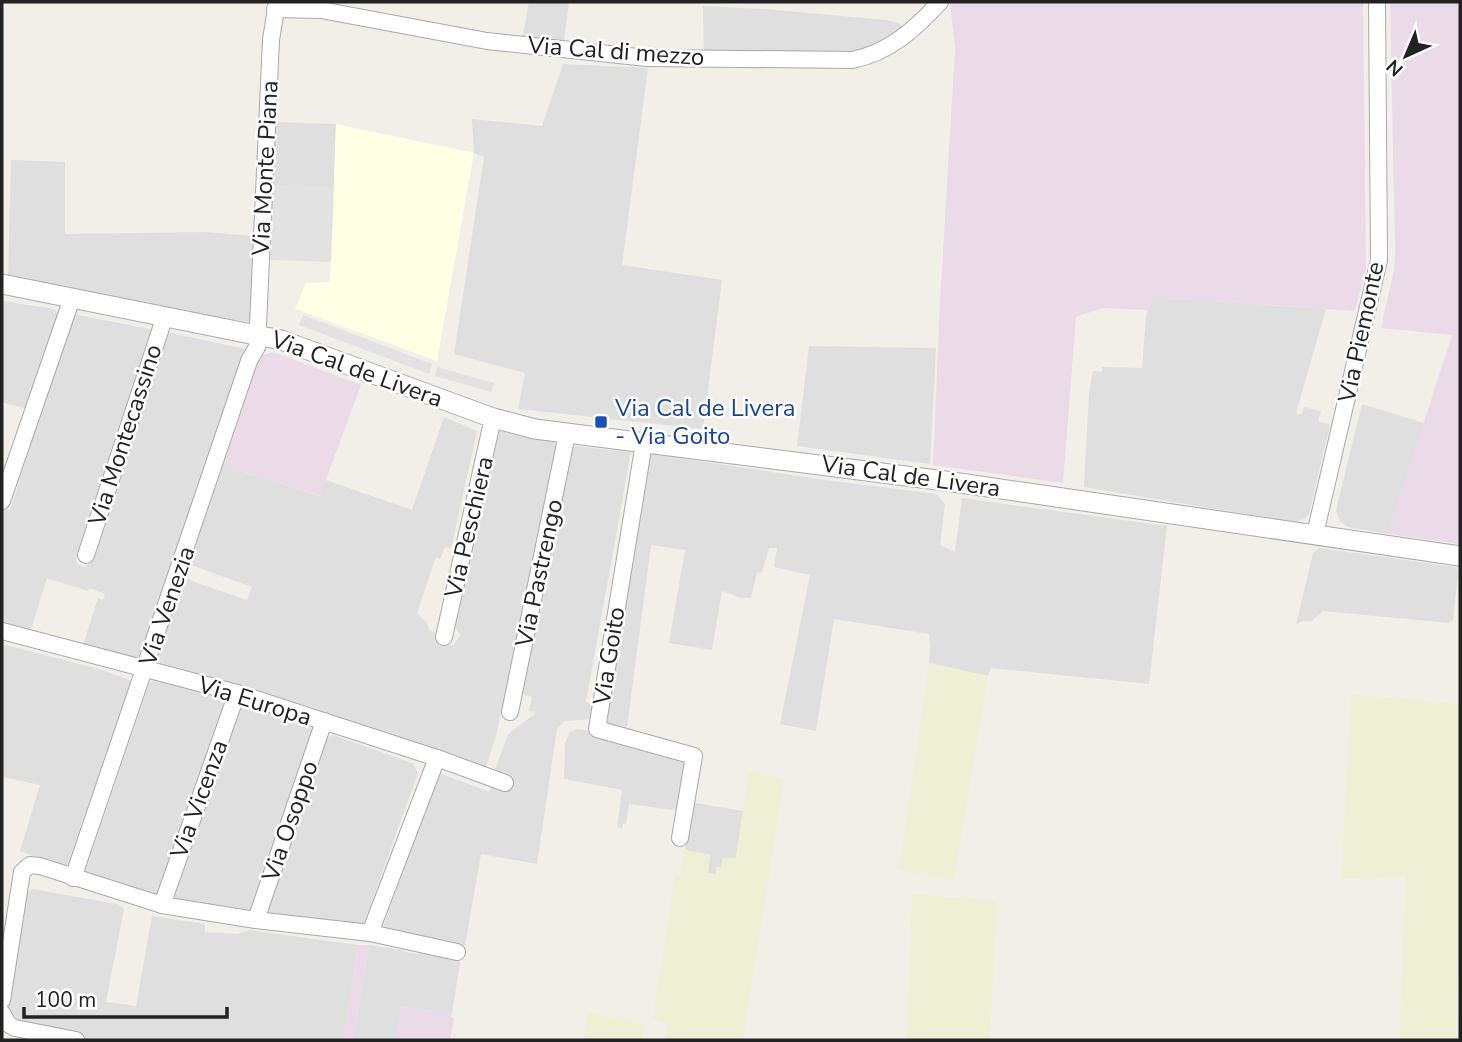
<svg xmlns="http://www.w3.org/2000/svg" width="1462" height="1042" font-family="'Nunito Sans',sans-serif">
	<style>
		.residential { fill: #e0dfdf }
		.industrial { fill: #ebdbe8 }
		.education { fill: #ffffe5 }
		.farmland { fill: #eef0d5 }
		.parking { fill: #e2e2e2 }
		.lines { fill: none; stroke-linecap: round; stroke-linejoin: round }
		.minor-casing { stroke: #a9a9a9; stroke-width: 18 }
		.tertiary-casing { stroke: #a9a9a9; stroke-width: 21 }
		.minor { stroke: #fff; stroke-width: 16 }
		.tertiary { stroke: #fff; stroke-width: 19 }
		.transit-dot { fill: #1a4fb4; stroke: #fff; stroke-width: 2.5 }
		.labels { text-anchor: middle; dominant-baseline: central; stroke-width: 5; stroke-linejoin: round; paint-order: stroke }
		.street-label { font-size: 24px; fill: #222; stroke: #fff }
		.transit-label { font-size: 24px; fill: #164399; stroke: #fff; text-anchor: start }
	</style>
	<rect width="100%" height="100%" fill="#f2efe9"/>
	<!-- residential -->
	<g class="residential">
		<polygon points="529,2 569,2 562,56 522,40"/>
		<polygon points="703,6 766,9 886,20 899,23 906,31 859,54 704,57"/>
		<polygon points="563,64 648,68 622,265 722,280 703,429 518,409 525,373 454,354 484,157 474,153 472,119 542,126"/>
		<polygon points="267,122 336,124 334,188 288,187 267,194"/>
		<polygon points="11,160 65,162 65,234 206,232 253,236 250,322 209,316 8,276"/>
		<polygon points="1152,297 1326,309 1296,413 1301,415 1304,407 1321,411 1318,421 1330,425 1309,514 1304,519 1293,522 1084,487 1089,392 1093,371 1102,372 1102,367 1142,368 1146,316"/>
		<polygon points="2,301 55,309 59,314 27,409 2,402"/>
		<polygon points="73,314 155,330 117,432 76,558 77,564 86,567 94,556 166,332 245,349 138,667 81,651 98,598 103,600 105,594 89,588 88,591 47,578 29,636 2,628 2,508 10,510"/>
		<polygon points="809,346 936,348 930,464 797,446"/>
		<polygon points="1362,404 1424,423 1388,534 1348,527 1340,521 1336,510"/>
		<polygon points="444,417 477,431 451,549 445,547 440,559 436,557 417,613 427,623 429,630 439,634 445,644 453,646 460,635 454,625 494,435 499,431 553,441 557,447 497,732 484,774 158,662 157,656 183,578 247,600 252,587 188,564 220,464 319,496 326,480 412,510"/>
		<polygon points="574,446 631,452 586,702 596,704 594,719 565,721 557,729 537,864 481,854 465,946 389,937 382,930 437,777 442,774 489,792 493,775 508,734 536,713 529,711 532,697 522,694 549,557 552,556 553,548 549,547"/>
		<polygon points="645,453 825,480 937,494 945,504 940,545 955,552 962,498 1167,526 1149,684 991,668 988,676 929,663 930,647 929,634 834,619 816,731 780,724 810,575 774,567 777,548 769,548 762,572 757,573 751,598 741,598 722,591 712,650 669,643 685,550 651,545 627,727 606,724"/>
		<polygon points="1319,548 1455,567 1458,572 1453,620 1449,623 1323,611 1312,621 1302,621 1296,625 1313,553"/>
		<polygon points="2,644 99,669 132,681 66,868 20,851 40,785 2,777"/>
		<polygon points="156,677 224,698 226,701 158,897 83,878 149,684"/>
		<polygon points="244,704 311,726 314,730 251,914 171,901 241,705"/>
		<polygon points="577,729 598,732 689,757 680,811 629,804 626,824 623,824 622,829 617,827 622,790 564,779 565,743 569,733"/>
		<polygon points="333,735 412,763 418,773 362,929 265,914 326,739"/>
		<polygon points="690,802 743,811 736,858 721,868 717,867 716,875 708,873 710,855 685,850"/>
		<polygon points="32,889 117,904 124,909 106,1002 136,1006 152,916 205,924 205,932 237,934 249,930 358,945 344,1040 90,1040 52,1034 13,1020 6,1008 25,896"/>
		<polygon points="369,945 401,950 409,953 419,954 420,951 461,957 452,1013 401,1007 396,1040 353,1040"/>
	</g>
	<!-- industrial -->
	<g class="industrial">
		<polygon points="950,2 1363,2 1366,259 1366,269 1355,311 1153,297 1148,310 1102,308 1076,317 1063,483 933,465 940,302 955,49"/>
		<polygon points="1390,2 1460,2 1460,544 1388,534 1452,335 1381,328 1394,270 1395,252"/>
		<polygon points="273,352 361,385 320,496 220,464 255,364 261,356"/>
		<polygon points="358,945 369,945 353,1040 344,1040"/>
		<polygon points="401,1007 452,1013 451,1017 454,1018 450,1040 396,1040"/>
	</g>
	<!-- education -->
	<polygon class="education" points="336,124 474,153 437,361 295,309 306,283 330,282"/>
	<!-- farmland -->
	<g class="farmland">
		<polygon points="929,663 988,676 954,879 899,870"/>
		<polygon points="1351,694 1460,704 1460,835 1456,1040 1399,1040 1406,876 1341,879"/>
		<polygon points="749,771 784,780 743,1040 664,1040 667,1024 653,1019 675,875 680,875 685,850 710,855 708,873 715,875 717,867 721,868 723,858 736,858"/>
		<polygon points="912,894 997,901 990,1040 907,1040"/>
		<polygon points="588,1011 644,1024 642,1040 584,1040"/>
	</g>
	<!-- parking -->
	<g class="parking">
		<polygon points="273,185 334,188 331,262 270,260"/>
		<polygon points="303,315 432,364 429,374 299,325"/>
		<polygon points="437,367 494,383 491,392 435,376"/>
	</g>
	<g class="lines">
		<!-- minor casing -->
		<g class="minor-casing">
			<g id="minor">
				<path d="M 275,9 L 321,10 L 487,41 L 647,58 L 852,60 C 889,53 915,29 940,2"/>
				<polyline points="644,443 597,729 694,756 680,838"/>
				<polyline points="2,501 72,298"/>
				<polyline points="1315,534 1379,260 1377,2"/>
				<polyline points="86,555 165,316"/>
				<polyline points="2,631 237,693 437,758 505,783"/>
				<polyline points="444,637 493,418"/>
				<polyline points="510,712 567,434"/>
				<polyline points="73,878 249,361 257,347 271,40 277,2"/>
				<polyline points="162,905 237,693"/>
				<polyline points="256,920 324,721"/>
				<polyline points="370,933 437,758"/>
				<polyline points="2,1000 22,872 30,865 40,866 162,905 256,920 370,933 457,952"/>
				<polyline points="2,1013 8,1024 15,1028 76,1040"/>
			</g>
		</g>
		<!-- tertiary casing -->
		<g class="tertiary-casing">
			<polyline id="tertiary" points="2,284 281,340 493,418 535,429 953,482 1460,556"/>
		</g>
		<!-- minor -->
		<use href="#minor" class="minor"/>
		<!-- tertiary -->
		<use href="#tertiary" class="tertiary"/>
	</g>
	<!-- markers -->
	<rect class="transit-dot" x="594" y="415" width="14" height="14" rx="3.5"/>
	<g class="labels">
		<!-- street labels -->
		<g class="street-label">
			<text transform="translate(616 51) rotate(4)">Via Cal di mezzo</text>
			<text transform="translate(265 168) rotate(-87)">Via Monte Piana</text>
			<text transform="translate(1361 332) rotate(-78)">Via Piemonte</text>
			<text transform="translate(357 369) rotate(20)">Via Cal de Livera</text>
			<text transform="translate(125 435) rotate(-72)">Via Montecassino</text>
			<text transform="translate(911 476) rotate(8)">Via Cal de Livera</text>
			<text transform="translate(469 527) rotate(-77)">Via Peschiera</text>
			<text transform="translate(539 573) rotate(-78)">Via Pastrengo</text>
			<text transform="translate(167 606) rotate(-71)">Via Venezia</text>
			<text transform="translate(609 656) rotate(-81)">Via Goito</text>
			<text transform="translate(255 701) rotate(17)">Via Europa</text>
			<text transform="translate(199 799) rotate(-70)">Via Vicenza</text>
			<text transform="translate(290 821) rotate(-71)">Via Osoppo</text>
		</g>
		<!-- transit labels -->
		<g class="transit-label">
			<text x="615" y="408">Via Cal de Livera<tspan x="615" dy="28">- Via Goito</tspan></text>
		</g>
	</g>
	<!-- border -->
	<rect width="1462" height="1042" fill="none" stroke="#222222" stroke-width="7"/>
	<!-- north arrow -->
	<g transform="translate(1406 56) rotate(224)" stroke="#ffffff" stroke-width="5" paint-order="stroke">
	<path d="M0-5L12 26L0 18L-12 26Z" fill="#222222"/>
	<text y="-10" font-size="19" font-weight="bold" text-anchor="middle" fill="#222222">N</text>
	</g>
	<!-- scale -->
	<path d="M24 1007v10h203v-10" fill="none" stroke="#222222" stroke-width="3.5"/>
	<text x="35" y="1007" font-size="21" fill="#222222" stroke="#ffffff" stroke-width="5" paint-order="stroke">100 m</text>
</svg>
